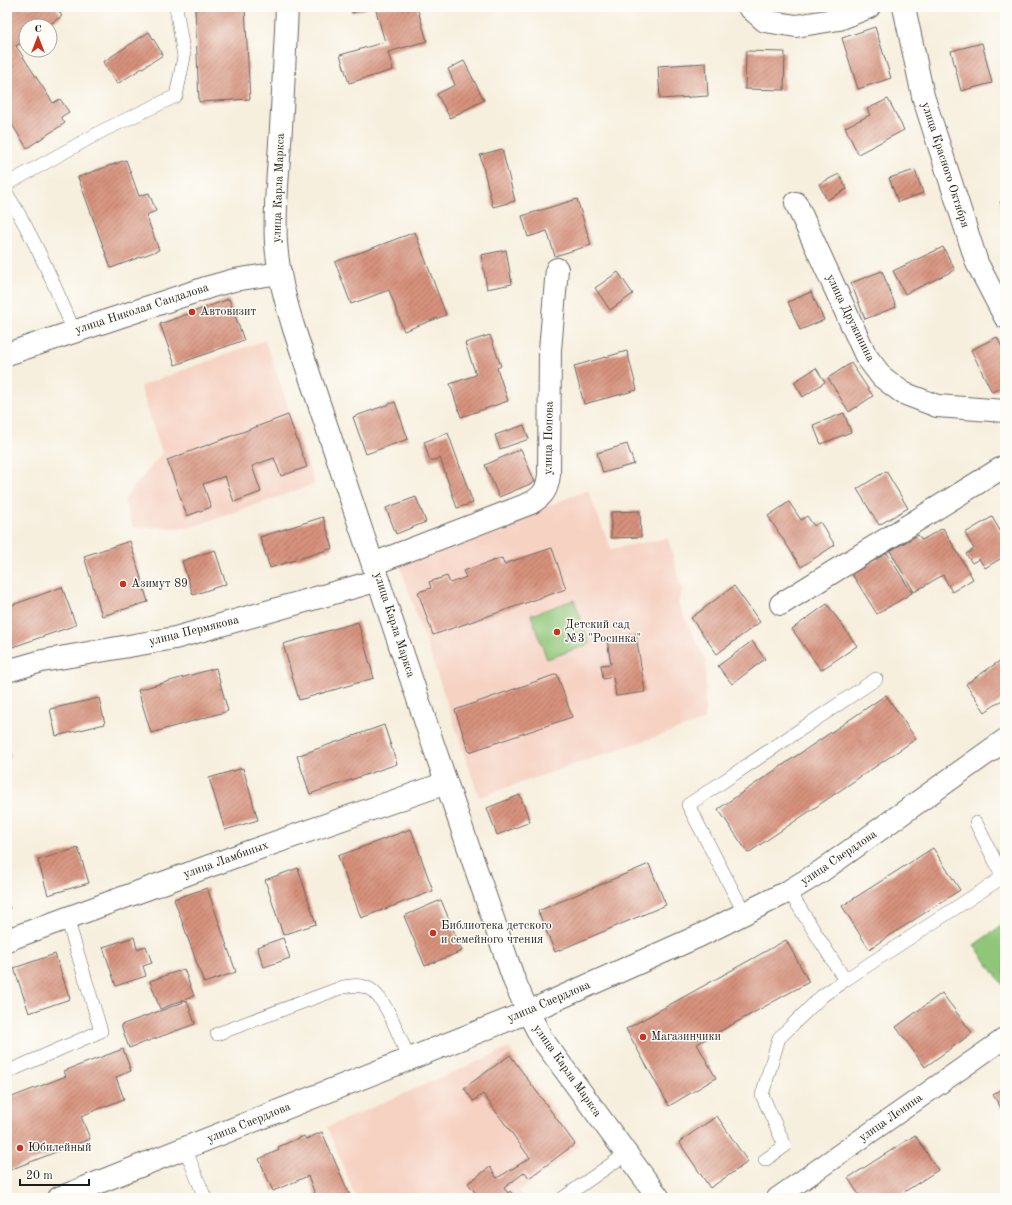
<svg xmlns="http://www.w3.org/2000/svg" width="1012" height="1205" font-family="'Old Standard TT',serif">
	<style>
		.built { fill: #f6d2c3 }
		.green { fill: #90c678; stroke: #56714a }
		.building { fill: url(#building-hatch) }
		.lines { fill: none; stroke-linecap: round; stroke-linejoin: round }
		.service-casing { stroke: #696660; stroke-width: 14 }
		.pedestrian-casing { stroke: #696660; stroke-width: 22 }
		.minor-casing { stroke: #696660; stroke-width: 24 }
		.tertiary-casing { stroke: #696660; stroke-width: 24 }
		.service { stroke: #fff; stroke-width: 13 }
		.pedestrian { stroke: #fff; stroke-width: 20 }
		.minor { stroke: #fff; stroke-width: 22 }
		.tertiary { stroke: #fff; stroke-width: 22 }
		.poi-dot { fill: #c8321e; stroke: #fdfcf7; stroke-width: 1.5 }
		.labels { text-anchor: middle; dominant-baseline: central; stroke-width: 3; stroke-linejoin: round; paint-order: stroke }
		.street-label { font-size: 12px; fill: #1c1c1c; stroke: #fdfcf7 }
		.poi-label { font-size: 12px; fill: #1c1c1c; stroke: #fdfcf7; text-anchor: start }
	</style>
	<defs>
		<pattern id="building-hatch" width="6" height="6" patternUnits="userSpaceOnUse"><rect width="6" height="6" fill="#d6917c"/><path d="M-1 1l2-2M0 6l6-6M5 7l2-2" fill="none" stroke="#ad7665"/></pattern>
	</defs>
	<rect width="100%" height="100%" fill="#fdfcf7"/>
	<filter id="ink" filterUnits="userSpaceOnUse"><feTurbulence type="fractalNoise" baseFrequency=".025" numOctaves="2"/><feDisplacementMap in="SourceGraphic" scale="8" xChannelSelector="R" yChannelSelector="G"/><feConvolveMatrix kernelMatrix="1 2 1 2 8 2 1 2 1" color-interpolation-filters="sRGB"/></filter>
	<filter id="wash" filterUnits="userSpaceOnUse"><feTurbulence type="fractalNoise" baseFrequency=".012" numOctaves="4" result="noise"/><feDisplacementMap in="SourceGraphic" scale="16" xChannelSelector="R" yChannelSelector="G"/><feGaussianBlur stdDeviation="0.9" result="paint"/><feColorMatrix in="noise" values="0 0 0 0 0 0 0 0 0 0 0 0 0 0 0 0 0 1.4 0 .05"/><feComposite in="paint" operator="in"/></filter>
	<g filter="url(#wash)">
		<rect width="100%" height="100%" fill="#f7efde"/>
		<!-- built -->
		<g class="built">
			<polygon points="265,340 315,484 189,528 133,527 124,500 162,453 140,386"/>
			<polygon points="588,490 611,549 668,538 682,590 678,604 706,661 705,720 479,797 399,563"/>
			<polygon points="509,1048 580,1145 519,1191 524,1198 356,1198 327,1127"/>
		</g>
		<!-- green -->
		<g class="green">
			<polygon points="574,600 590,644 547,659 531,615"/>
			<polygon points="1005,923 1005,988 974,945"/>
		</g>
		<g id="blocks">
			<!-- building -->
			<g class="building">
				<polygon points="14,7 56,7 62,16 47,26 26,26 26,40 16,46 53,103 60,99 69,112 61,117 65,123 27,148 7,117 7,12"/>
				<polygon points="195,7 245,7 250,99 199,102"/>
				<polygon points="351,7 371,7 352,13"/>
				<polygon points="375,7 417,7 427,41 388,52 393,70 349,83 340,55 385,42"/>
				<polygon points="875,27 891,78 858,89 842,38"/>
				<polygon points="149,32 163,55 117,84 103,62"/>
				<polygon points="982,43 992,83 961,91 951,51"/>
				<polygon points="746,51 785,52 784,90 745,89"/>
				<polygon points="464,61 484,100 450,118 437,94 455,85 448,69"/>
				<polygon points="706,63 708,96 660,99 658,66"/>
				<polygon points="888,99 904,130 858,154 845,127 870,115 867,109"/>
				<polygon points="502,149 515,201 493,207 480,155"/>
				<polygon points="126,160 139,196 149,193 156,211 146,215 159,250 111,268 78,177"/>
				<polygon points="915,170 923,193 898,202 889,178"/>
				<polygon points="839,174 847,189 827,200 819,184"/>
				<polygon points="577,199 591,245 555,256 547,231 528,237 522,216"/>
				<polygon points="1005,200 1005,214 1000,202"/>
				<polygon points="415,232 446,315 404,331 389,290 351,304 335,262"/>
				<polygon points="943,247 955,270 905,294 893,271"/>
				<polygon points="506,250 512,284 487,289 481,255"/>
				<polygon points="882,271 896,307 865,319 851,283"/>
				<polygon points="618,272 633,294 610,310 595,288"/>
				<polygon points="811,292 824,320 800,330 788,302"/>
				<polygon points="229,299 244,340 175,365 160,324"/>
				<polygon points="490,335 501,366 497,368 508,401 461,417 450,384 476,375 465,343"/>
				<polygon points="997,337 1005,353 1005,386 992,392 971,350"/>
				<polygon points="627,351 637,390 584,404 574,366"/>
				<polygon points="851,363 873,396 849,412 828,378"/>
				<polygon points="816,368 825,382 803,397 794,382"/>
				<polygon points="395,402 408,439 366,454 353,417"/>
				<polygon points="844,413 851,432 821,444 813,425"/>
				<polygon points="288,415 307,467 281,476 274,458 252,466 261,492 234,502 225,476 203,484 211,507 187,516 167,460"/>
				<polygon points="524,425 529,439 500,449 495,435"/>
				<polygon points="448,433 473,503 457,508 440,458 430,461 424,442"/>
				<polygon points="627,444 634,464 603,473 597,453"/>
				<polygon points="521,449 535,482 499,497 485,465"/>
				<polygon points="886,471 908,508 879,525 857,489"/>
				<polygon points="416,497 426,522 396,534 386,508"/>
				<polygon points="789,502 801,520 807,516 814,526 820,522 835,545 801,567 768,516"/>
				<polygon points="640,511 641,537 611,538 611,512"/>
				<polygon points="323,517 333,548 270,568 260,537"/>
				<polygon points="992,517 1005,539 1005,556 985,568 979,559 972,563 966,554 974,549 965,533"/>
				<polygon points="943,528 973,579 952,592 943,575 914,592 890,551 918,535 922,540"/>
				<polygon points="130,541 148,602 102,616 84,556"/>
				<polygon points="552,548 566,589 433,635 418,592 431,588 429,582 447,576 450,583 466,577 463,571 502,558 504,564"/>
				<polygon points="215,550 226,584 193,595 182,561"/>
				<polygon points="887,553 912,593 877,614 852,574"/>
				<polygon points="734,586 760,622 717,654 691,618"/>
				<polygon points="62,587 76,625 7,649 7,607"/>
				<polygon points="827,604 857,646 821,670 792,629"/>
				<polygon points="358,622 374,678 299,700 283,644"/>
				<polygon points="636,635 645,692 616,696 613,677 603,679 601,665 611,664 607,640"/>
				<polygon points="752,641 765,659 732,684 718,666"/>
				<polygon points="1004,658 1005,698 985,712 966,684"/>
				<polygon points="216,668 228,711 151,733 138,690"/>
				<polygon points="557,674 572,717 469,752 455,710"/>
				<polygon points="886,695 916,739 748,853 718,809"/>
				<polygon points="99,698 105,724 56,736 50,709"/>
				<polygon points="384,725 397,764 310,794 297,756"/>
				<polygon points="7,747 11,757 7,759"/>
				<polygon points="243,768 258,820 225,830 209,778"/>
				<polygon points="520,795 530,822 497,835 487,808"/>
				<polygon points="411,829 433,891 361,918 338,856"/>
				<polygon points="78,848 89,883 48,895 38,860"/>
				<polygon points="933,848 960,890 869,949 842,906"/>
				<polygon points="649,864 666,905 555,952 538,911"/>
				<polygon points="298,868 316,924 283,935 265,880"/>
				<polygon points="207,888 236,972 204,983 174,899"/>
				<polygon points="441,900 462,951 425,966 404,916"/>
				<polygon points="7,901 10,909 7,910"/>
				<polygon points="134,937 137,949 146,946 152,963 143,966 146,976 116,986 103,947"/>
				<polygon points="283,938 290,958 264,967 257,947"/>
				<polygon points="786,940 809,982 697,1044 716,1078 669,1106 626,1029"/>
				<polygon points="55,954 70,999 29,1013 14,968"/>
				<polygon points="184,969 194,996 160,1009 150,981"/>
				<polygon points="942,993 972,1033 925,1067 896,1027"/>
				<polygon points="187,1001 195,1024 129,1048 121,1025"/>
				<polygon points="123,1049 131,1071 116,1077 124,1099 81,1116 90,1139 7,1171 7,1099 66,1076 64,1071"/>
				<polygon points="510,1055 575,1144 529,1178 525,1172 504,1188 508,1193 510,1191 515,1198 479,1198 468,1183 490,1167 497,1178 530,1158 483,1094 473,1101 464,1088"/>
				<polygon points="1005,1087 1005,1114 993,1095"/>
				<polygon points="717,1116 748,1162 710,1188 679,1142"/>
				<polygon points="322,1132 351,1198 309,1198 309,1197 315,1194 308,1176 273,1191 259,1159 279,1150 278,1147 304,1136 306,1139"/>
				<polygon points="915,1135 938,1170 895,1198 861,1198 848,1178"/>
			</g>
		</g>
	</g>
	<g filter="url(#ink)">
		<use href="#blocks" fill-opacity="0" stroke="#696660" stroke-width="1"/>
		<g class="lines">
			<!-- service casing -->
			<g class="service-casing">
				<g id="service">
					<polyline points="7,184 104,130 176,96 184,57 176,7"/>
					<path d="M 7,194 C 34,237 54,284 74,331"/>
					<polyline points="745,914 688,805 876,679"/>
					<polyline points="845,980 1003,877 976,823"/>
					<path d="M 217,1034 L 343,987 C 351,986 358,984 365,987 C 385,992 401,1041 409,1060"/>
					<polyline points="7,1072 101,1031 67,918"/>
					<polyline points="185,1148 205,1198"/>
					<polyline points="765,1160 785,1146 762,1095 779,1038 822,996 845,980 789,891"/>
					<polyline points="563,1198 626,1154"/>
				</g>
			</g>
			<!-- pedestrian casing -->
			<g class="pedestrian-casing">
				<polyline id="pedestrian" points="777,1198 1005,1038"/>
			</g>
			<!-- minor casing -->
			<g class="minor-casing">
				<g id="minor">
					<polyline points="749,7 765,21 796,26 839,19 869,7"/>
					<polyline points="904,7 923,96 977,263 1005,317"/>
					<polyline points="796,203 866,356 882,377 903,393 937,406 1005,411"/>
					<polyline points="7,354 209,287 234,280 280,273"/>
					<path d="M 373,564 L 531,503 C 544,495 547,490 549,475 L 550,350 L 557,269"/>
					<polyline points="781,604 1005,466"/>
					<polyline points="7,671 42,661 175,638 379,580"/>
					<polyline points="7,940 245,853 446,783"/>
					<polyline points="59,1198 528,1012"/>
				</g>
			</g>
			<!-- tertiary casing -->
			<g class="tertiary-casing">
				<g id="tertiary">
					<path d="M 287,7 C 285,52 283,98 280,143 C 278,176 274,210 276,243 C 278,272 285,301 294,329 L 434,747 L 514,980 L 528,1012 L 542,1039 L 659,1198"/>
					<polyline points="528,1012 699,936 789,891 820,872 1005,740"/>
				</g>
			</g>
			<!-- service -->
			<use href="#service" class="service"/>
			<!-- pedestrian -->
			<use href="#pedestrian" class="pedestrian"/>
			<!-- minor -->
			<use href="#minor" class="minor"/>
			<!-- tertiary -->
			<use href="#tertiary" class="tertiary"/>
		</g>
	</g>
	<!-- markers -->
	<g class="poi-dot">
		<circle cx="192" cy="312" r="4"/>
		<circle cx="123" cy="584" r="4"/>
		<circle cx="557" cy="632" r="4"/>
		<circle cx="433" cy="933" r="4"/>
		<circle cx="643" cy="1037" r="4"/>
		<circle cx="20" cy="1148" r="4"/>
	</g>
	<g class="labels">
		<!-- street labels -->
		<g class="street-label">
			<text transform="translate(945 165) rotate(72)">улица Красного Октября</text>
			<text transform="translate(279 188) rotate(-88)">улица Карла Маркса</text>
			<text transform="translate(142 309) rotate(-18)">улица Николая Сандалова</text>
			<text transform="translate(850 318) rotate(64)">улица Дружинина</text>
			<text transform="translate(549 438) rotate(-89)">улица Попова</text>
			<text transform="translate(394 625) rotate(72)">улица Карла Маркса</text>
			<text transform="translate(194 631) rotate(-14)">улица Пермякова</text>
			<text transform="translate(839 858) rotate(-34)">улица Свердлова</text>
			<text transform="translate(226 860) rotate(-20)">улица Ламбиных</text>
			<text transform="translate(549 1002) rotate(-23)">улица Свердлова</text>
			<text transform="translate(567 1071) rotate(55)">улица Карла Маркса</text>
			<text transform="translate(891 1118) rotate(-35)">улица Ленина</text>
			<text transform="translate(249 1123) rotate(-22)">улица Свердлова</text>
		</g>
		<!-- poi labels -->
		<g class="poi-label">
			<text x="200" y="312">Автовизит</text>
			<text x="131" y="584">Азимут 89</text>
			<text x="565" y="625">Детский сад<tspan x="565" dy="14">№3 "Росинка"</tspan></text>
			<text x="441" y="926">Библиотека детского<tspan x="441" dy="14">и семейного чтения</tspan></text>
			<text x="651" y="1037">Магазинчики</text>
			<text x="28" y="1148">Юбилейный</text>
		</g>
	</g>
	<!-- margin -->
	<rect width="1012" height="1205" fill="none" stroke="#fdfcf7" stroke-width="24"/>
	<!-- north arrow -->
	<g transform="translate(38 38)"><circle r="19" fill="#fdfcf7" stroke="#a3a29f"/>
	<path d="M0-3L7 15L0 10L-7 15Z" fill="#c8321e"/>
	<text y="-6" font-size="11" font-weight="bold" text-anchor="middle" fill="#1c1c1c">С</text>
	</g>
	<!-- scale -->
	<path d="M20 1179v6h69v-6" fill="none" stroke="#1c1c1c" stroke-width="2"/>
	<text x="26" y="1179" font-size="12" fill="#1c1c1c" stroke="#fdfcf7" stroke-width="3" paint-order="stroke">20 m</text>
</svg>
